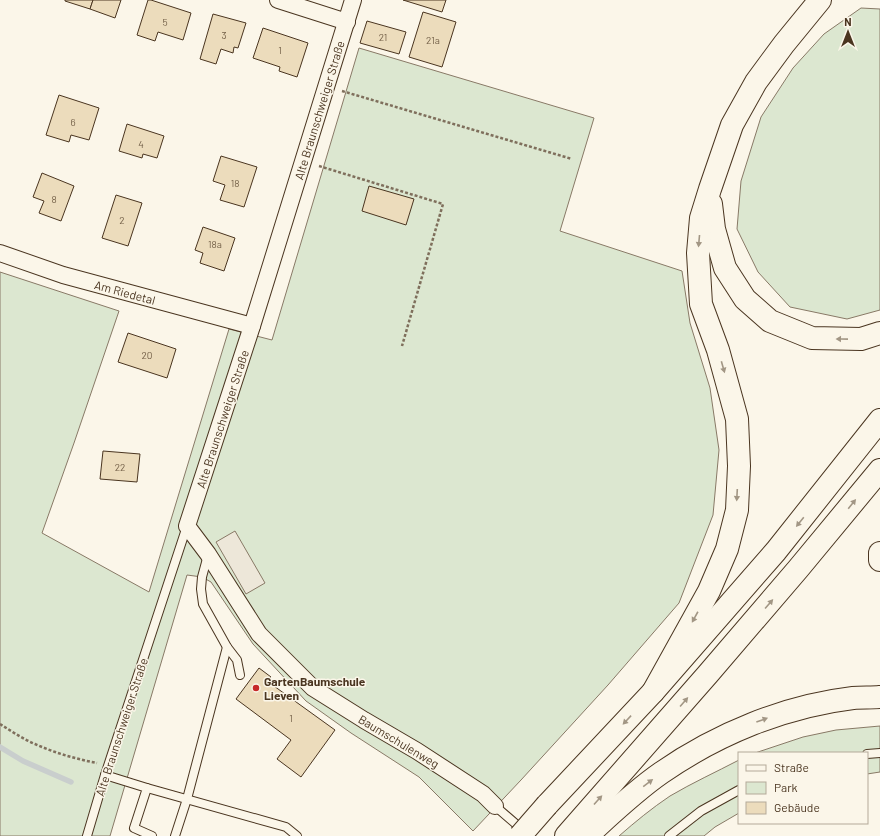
<svg xmlns="http://www.w3.org/2000/svg" width="880" height="836" font-family="Barlow,sans-serif">
	<style>
		.green { fill: #dce7d0; stroke: #887966 }
		.parking { fill: #ede7d9; stroke: #887966 }
		.lines { fill: none; stroke-linecap: round; stroke-linejoin: round }
		.stream { stroke: #c9cecd; stroke-width: 5.5 }
		.building { fill: #ecdcbc; stroke: #4a3520 }
		.service-casing { stroke: #4a3520; stroke-width: 10 }
		.minor-casing { stroke: #4a3520; stroke-width: 18 }
		.motorway-casing { stroke: #4a3520; stroke-width: 24 }
		.path { stroke: #7f6f5c; stroke-width: 2.5; stroke-dasharray: 3 2; stroke-linecap: butt }
		.service { stroke: #fbf6e9; stroke-width: 8 }
		.minor { stroke: #fbf6e9; stroke-width: 16 }
		.motorway { stroke: #fbf6e9; stroke-width: 22 }
		.motorway-bridge-casing { stroke: #4a3520; stroke-width: 24; stroke-linecap: butt }
		.motorway-bridge { stroke: #fbf6e9; stroke-width: 22 }
		.oneway { fill: #a29684 }
		.poi-dot { fill: #c62828; stroke: #fbf6e9; stroke-width: 1.5 }
		.labels { text-anchor: middle; dominant-baseline: central; stroke-width: 3; stroke-linejoin: round; paint-order: stroke }
		.number-label { font-size: 10px; fill: #725f47 }
		.street-label { font-size: 12px; fill: #4a3520; stroke: #fbf6e9 }
		.poi-label { font-size: 12px; font-weight: bold; fill: #4a3520; stroke: #fbf6e9; text-anchor: start }
	</style>
	<rect width="100%" height="100%" fill="#fbf6e9"/>
	<!-- green -->
	<g class="green">
		<polygon points="861,8 880,9 880,310 847,319 790,307 758,272 737,229 741,181 761,117 793,68 824,34"/>
		<polygon points="359,48 594,118 560,231 682,271 690,323 710,388 719,450 713,515 679,603 608,685 521,780 473,831 419,777 351,733 306,701 253,644 211,582 202,577 187,575 110,836 0,836 0,272 119,311 74,443 42,533 149,592 229,329 272,340"/>
		<polygon points="880,726 880,772 867,774 867,753 755,753 803,737 836,730"/>
		<path d="M 739,760 L 739,813 L 715,827 L 704,836 L 619,836 C 635,822 652,808 670,796 C 692,783 716,772 739,760 Z"/>
	</g>
	<!-- parking -->
	<polygon class="parking" points="235,531 265,583 246,594 216,542"/>
	<g class="lines">
		<!-- stream -->
		<polyline class="stream" points="0,747 23,761 71,782"/>
	</g>
	<!-- building -->
	<g class="building">
		<polygon points="65,0 93,0 90,9 65,1"/>
		<polygon points="93,0 121,0 115,18 90,9"/>
		<polygon points="148,0 151,0 191,13 183,40 158,32 155,41 137,35"/>
		<polygon points="403,0 446,0 442,12"/>
		<polygon points="423,12 456,22 442,67 409,57"/>
		<polygon points="213,14 246,23 238,48 234,47 233,53 221,49 216,64 200,59"/>
		<polygon points="367,21 406,32 399,54 360,43"/>
		<polygon points="263,28 308,43 297,77 279,71 280,67 253,58"/>
		<polygon points="59,95 99,108 89,140 71,135 69,142 46,135"/>
		<polygon points="127,124 164,136 157,158 143,154 142,158 119,151"/>
		<polygon points="221,156 257,167 244,207 220,200 225,185 213,181"/>
		<polygon points="42,173 74,186 61,221 39,213 44,201 33,197"/>
		<polygon points="369,186 414,199 406,225 362,211"/>
		<polygon points="116,195 142,203 128,246 102,238"/>
		<polygon points="203,227 235,238 224,271 200,263 203,253 195,250"/>
		<polygon points="128,333 176,349 167,378 118,362"/>
		<polygon points="103,451 140,454 137,482 100,479"/>
		<polygon points="259,668 271,677 267,681 335,730 301,777 277,759 291,740 236,699"/>
	</g>
	<g class="lines">
		<!-- service casing -->
		<g class="service-casing">
			<g id="service">
				<polyline points="208,555 202,577 201,589 203,604 227,647 237,660 240,675"/>
				<polyline points="867,754 880,753"/>
				<polyline points="105,775 147,788 134,828 152,836"/>
				<polyline points="147,788 286,827 297,836"/>
				<polyline points="495,806 524,831"/>
				<polyline points="87,836 105,775 187,526"/>
				<polyline points="175,836 187,799 227,647"/>
				<polyline points="669,836 701,811 739,790"/>
			</g>
		</g>
		<!-- minor casing -->
		<g class="minor-casing">
			<g id="minor">
				<polyline points="278,0 347,22"/>
				<polyline points="353,0 252,326 187,526 208,554 259,634 313,688 364,720 417,751 483,794 495,806"/>
				<polyline points="0,253 63,275 252,326"/>
			</g>
		</g>
		<!-- motorway casing -->
		<g class="motorway-casing">
			<g id="motorway">
				<polyline points="711,204 714,229 725,268 745,299 770,321 812,338 861,339 880,333"/>
				<polyline points="880,553 880,560"/>
				<polyline points="653,692 709,591 727,549 737,510 739,466 737,419 718,350 701,304 698,253 701,218 710,189 732,125 756,82 784,44 820,0"/>
				<polyline points="547,805 653,692 776,551 880,420"/>
				<polyline points="566,836 708,674 798,569 880,470"/>
				<path d="M 587,836 C 611,814 635,791 661,773 C 717,734 785,706 853,698 C 862,697 871,698 880,697"/>
			</g>
		</g>
		<!-- path -->
		<g class="path">
			<polyline points="342,91 572,159"/>
			<polyline points="319,166 443,204 402,346"/>
			<path d="M 0,724 C 11,731 23,739 35,744 C 55,753 76,759 97,763"/>
		</g>
		<!-- service -->
		<use href="#service" class="service"/>
		<!-- minor -->
		<use href="#minor" class="minor"/>
		<!-- motorway -->
		<use href="#motorway" class="motorway"/>
		<!-- motorway-bridge casing -->
		<g class="motorway-bridge-casing">
			<polyline id="motorway-bridge" points="520,836 547,805"/>
		</g>
		<!-- motorway-bridge -->
		<use href="#motorway-bridge" class="motorway-bridge"/>
	</g>
	<!-- one-way arrows -->
	<defs><path id="oneway-solid" d="M-6-.8H1V-3.2L6.5 0L1 3.2V.8H-6Z"/></defs>
	<g class="oneway">
		<use href="#oneway-solid" transform="translate(699 241) rotate(95)"/>
		<use href="#oneway-solid" transform="translate(842 339) rotate(-179)"/>
		<use href="#oneway-solid" transform="translate(723 367) rotate(74)"/>
		<use href="#oneway-solid" transform="translate(737 495) rotate(93)"/>
		<use href="#oneway-solid" transform="translate(852 504) rotate(-51)"/>
		<use href="#oneway-solid" transform="translate(800 522) rotate(129)"/>
		<use href="#oneway-solid" transform="translate(769 604) rotate(-49)"/>
		<use href="#oneway-solid" transform="translate(695 617) rotate(119)"/>
		<use href="#oneway-solid" transform="translate(684 702) rotate(-49)"/>
		<use href="#oneway-solid" transform="translate(627 720) rotate(133)"/>
		<use href="#oneway-solid" transform="translate(762 720) rotate(-20)"/>
		<use href="#oneway-solid" transform="translate(648 783) rotate(-37)"/>
		<use href="#oneway-solid" transform="translate(598 800) rotate(-48)"/>
	</g>
	<!-- markers -->
	<circle class="poi-dot" cx="256" cy="688" r="4"/>
	<g class="labels">
		<!-- number labels -->
		<g class="number-label">
			<text x="165" y="22">5</text>
			<text x="224" y="35">3</text>
			<text x="383" y="37">21</text>
			<text x="433" y="40">21a</text>
			<text x="280" y="50">1</text>
			<text x="73" y="122">6</text>
			<text x="141" y="144">4</text>
			<text x="235" y="183">18</text>
			<text x="54" y="199">8</text>
			<text x="122" y="220">2</text>
			<text x="215" y="244">18a</text>
			<text x="147" y="355">20</text>
			<text x="120" y="467">22</text>
			<text x="291" y="718">1</text>
		</g>
		<!-- street labels -->
		<g class="street-label">
			<text transform="translate(319 110) rotate(-73)">Alte Braunschweiger Straße</text>
			<text transform="translate(125 292) rotate(15)">Am Riedetal</text>
			<text transform="translate(222 419) rotate(-72)">Alte Braunschweiger Straße</text>
			<text transform="translate(121 727) rotate(-72)">Alte Braunschweiger Straße</text>
			<text transform="translate(399 741) rotate(31)">Baumschulenweg</text>
		</g>
		<!-- poi labels -->
		<g class="poi-label">
			<text x="264" y="681">GartenBaumschule<tspan x="264" dy="14">Lieven</tspan></text>
		</g>
	</g>
	<!-- legend -->
	<rect x="738" y="752" width="130" height="72" fill="#fbf6e9" stroke="#b4a999"/>
	<rect x="746" y="765" width="20" height="6" fill="#fbf6e9" stroke="#b4a999"/>
	<text x="774" y="772" font-size="12" fill="#4a3520">Straße</text>
	<rect x="746" y="782" width="20" height="12" fill="#dce7d0" stroke="#b4a999"/>
	<text x="774" y="792" font-size="12" fill="#4a3520">Park</text>
	<rect x="746" y="802" width="20" height="12" fill="#ecdcbc" stroke="#b4a999"/>
	<text x="774" y="812" font-size="12" fill="#4a3520">Gebäude</text>
	<!-- north arrow -->
	<g transform="translate(848 32)" stroke="#fbf6e9" stroke-width="3" paint-order="stroke">
	<path d="M0-3L7 15L0 10L-7 15Z" fill="#4a3520"/>
	<text y="-6" font-size="11" font-weight="bold" text-anchor="middle" fill="#4a3520">N</text>
	</g>
</svg>
